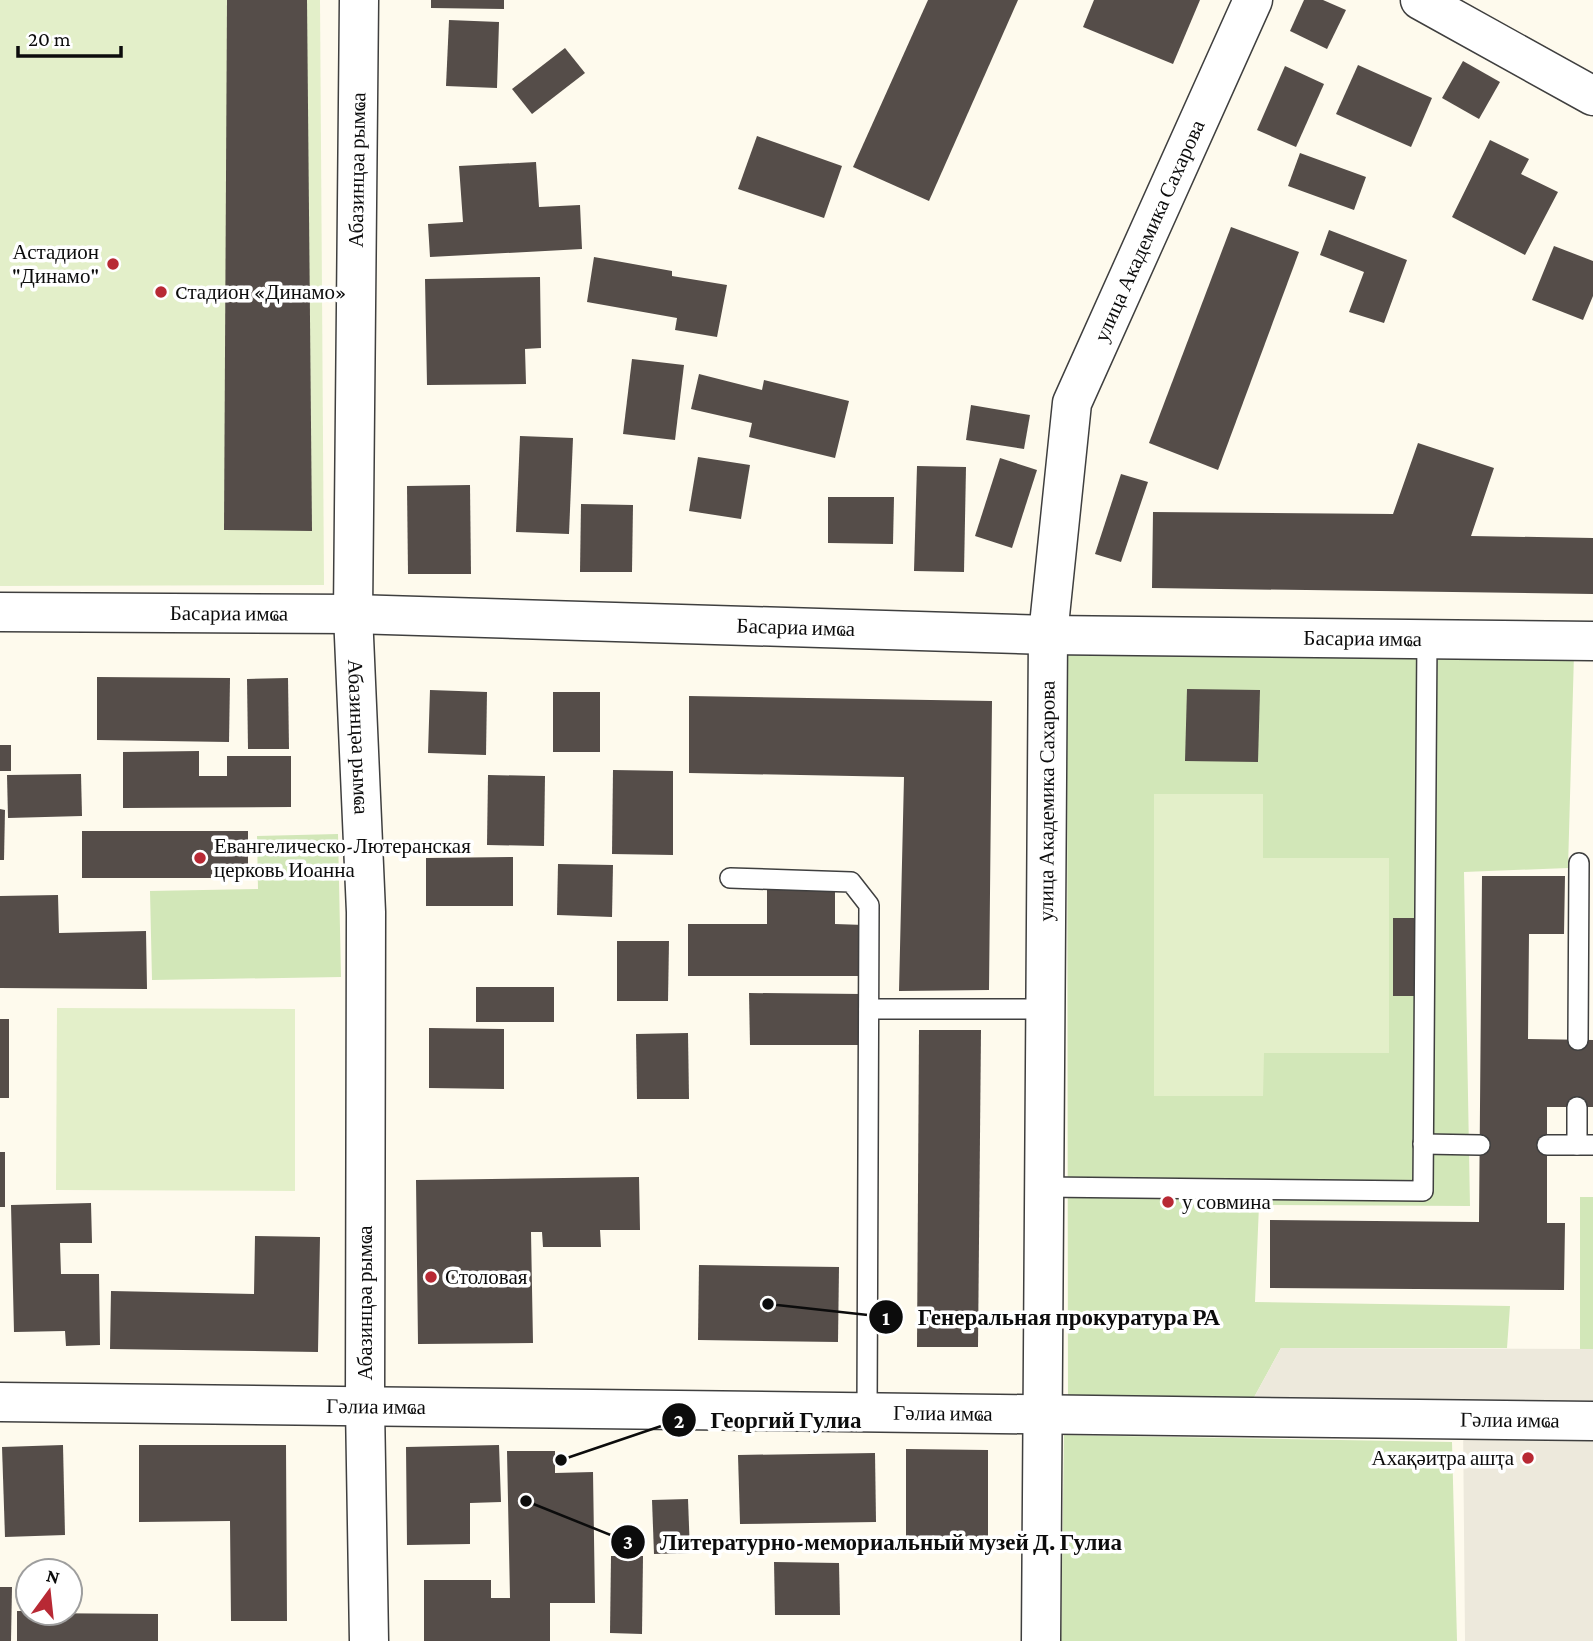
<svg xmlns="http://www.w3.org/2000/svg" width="1593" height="1641" font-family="'Crimson Pro',serif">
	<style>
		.green { fill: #d2e7b8 }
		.pitch { fill: #e3efc9 }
		.plaza { fill: #ede9dc }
		.building { fill: #554d49 }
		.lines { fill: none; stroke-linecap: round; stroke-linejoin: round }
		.service-casing { stroke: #3f3f3f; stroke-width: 22 }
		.minor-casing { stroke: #3f3f3f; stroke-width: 41 }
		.service { stroke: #fff; stroke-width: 19 }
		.minor { stroke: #fff; stroke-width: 38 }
		.poi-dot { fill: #b82934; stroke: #fff; stroke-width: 2.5 }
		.labels { text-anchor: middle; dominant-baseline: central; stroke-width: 7; stroke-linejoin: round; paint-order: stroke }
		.street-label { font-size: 21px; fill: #0c0c0c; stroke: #fff }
		.poi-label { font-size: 21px; fill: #0c0c0c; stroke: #fff; text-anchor: start }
		.leader { fill: none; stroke: #0c0c0c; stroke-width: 2.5 }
		.callout-dot { fill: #0c0c0c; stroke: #fff; stroke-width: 2.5 }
		.mark-label { font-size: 21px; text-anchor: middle; font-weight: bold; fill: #fff }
		.callout-label { font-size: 23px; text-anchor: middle; font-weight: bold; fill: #0c0c0c; stroke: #fff; stroke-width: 7; stroke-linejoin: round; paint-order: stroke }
	</style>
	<rect width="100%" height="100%" fill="#fefaed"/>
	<!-- green -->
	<g class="green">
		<polygon points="1067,650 1574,654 1568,868 1464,872 1470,1206 1259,1205 1255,1302 1510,1306 1507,1348 1281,1348 1252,1401 1068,1399"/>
		<polygon points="338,834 341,977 152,980 150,891 258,889 257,836"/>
		<rect x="1580" y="1197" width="13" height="152"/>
		<polygon points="1064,1435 1452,1442 1457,1641 1061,1641"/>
	</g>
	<!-- pitch -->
	<g class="pitch">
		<polygon points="0,0 320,0 324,585 0,586"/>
		<polygon points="1154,794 1263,794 1263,858 1389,858 1389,1053 1264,1053 1263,1096 1154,1096"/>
		<polygon points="57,1008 295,1009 295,1191 56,1190"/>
	</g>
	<!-- plaza -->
	<polygon class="plaza" points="1281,1348 1593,1349 1593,1641 1465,1641 1463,1420 1252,1401"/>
	<!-- building -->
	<g class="building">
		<polygon points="227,0 307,0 312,531 224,530"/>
		<polygon points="431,0 504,0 504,9 431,8"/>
		<polygon points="928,0 1018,0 929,201 853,167"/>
		<polygon points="1094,0 1200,0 1173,64 1083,27"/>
		<polygon points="1304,0 1323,0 1346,10 1327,49 1290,31"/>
		<polygon points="449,20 499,22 497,88 446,86"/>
		<polygon points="565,48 585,73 532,114 512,89"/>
		<polygon points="1463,61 1500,82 1479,119 1442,98"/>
		<polygon points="1358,65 1432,98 1411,147 1336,114"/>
		<polygon points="1285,66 1324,84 1296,147 1257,130"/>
		<polygon points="757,136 842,166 824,218 738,189"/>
		<polygon points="1490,140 1529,159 1521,174 1558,192 1525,255 1452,217"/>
		<polygon points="1300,153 1366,177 1354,210 1288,186"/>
		<polygon points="536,162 539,207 580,205 582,249 430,257 428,224 463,222 459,166"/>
		<polygon points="1231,227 1299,252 1218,470 1149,443"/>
		<polygon points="1329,230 1407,260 1384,323 1349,312 1364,272 1320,255"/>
		<polygon points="1554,246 1593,261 1593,296 1583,320 1532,300"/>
		<polygon points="594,257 672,271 672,276 727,285 717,337 675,330 677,318 587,302"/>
		<polygon points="540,277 541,348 525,349 526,384 427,385 425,279"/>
		<polygon points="632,359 684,365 675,440 623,434"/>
		<polygon points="699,374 762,390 764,380 849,401 835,458 749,437 752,423 691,409"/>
		<polygon points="971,405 1030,415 1024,449 966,440"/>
		<polygon points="520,436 573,438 569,534 516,532"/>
		<polygon points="1418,443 1494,468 1471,536 1593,538 1593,594 1152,588 1153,512 1393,514"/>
		<polygon points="698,457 750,465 741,519 689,511"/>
		<polygon points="1000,458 1037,470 1012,548 975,536"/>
		<polygon points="917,466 966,467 964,572 914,571"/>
		<polygon points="1121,474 1148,482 1121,562 1095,554"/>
		<polygon points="470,485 471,574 408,574 407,486"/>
		<polygon points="828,497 894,497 893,544 828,543"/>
		<polygon points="581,504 633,505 632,572 580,572"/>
		<polygon points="97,677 230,678 229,742 97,740"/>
		<polygon points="288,678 289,749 248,749 247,679"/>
		<polygon points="1187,689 1260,690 1258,762 1185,761"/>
		<polygon points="430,690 487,692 486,755 428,753"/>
		<rect x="553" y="692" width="47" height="60"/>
		<polygon points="689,696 992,701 989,990 899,991 904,777 689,773"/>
		<rect x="0" y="745" width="11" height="26"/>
		<polygon points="199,751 199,776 227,776 227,756 291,756 291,807 123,808 123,752"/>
		<polygon points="613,770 673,771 673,855 612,854"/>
		<polygon points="81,774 82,816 8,818 7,775"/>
		<polygon points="488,775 545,776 544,846 487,845"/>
		<polygon points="0,809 5,810 4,860 0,860"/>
		<rect x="82" y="831" width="166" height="47"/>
		<polygon points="513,857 513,906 426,906 426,858"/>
		<polygon points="558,864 613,865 612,917 557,915"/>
		<polygon points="1482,876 1565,876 1564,934 1529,934 1528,1039 1593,1040 1593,1107 1547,1107 1547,1223 1565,1223 1564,1290 1270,1288 1270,1220 1479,1222"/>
		<polygon points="767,886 835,886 835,924 864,925 864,976 688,976 688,924 767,924"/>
		<polygon points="58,895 59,933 146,931 147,989 0,988 0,896"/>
		<polygon points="1393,918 1418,918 1417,996 1393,996"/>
		<polygon points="617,941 669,941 668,1001 617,1001"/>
		<rect x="476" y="987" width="78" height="35"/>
		<polygon points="749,993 862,994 862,1045 750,1045"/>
		<rect x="0" y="1019" width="9" height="79"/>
		<polygon points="429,1028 504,1029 504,1089 429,1088"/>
		<polygon points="919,1030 981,1030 978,1347 917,1347"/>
		<polygon points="688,1033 689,1099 637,1099 636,1034"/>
		<rect x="0" y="1152" width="5" height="55"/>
		<polygon points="639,1177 640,1230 600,1230 601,1247 543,1247 542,1232 531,1232 533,1343 418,1344 416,1180"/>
		<polygon points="91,1203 92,1243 60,1243 61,1274 99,1274 100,1345 66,1346 65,1331 14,1332 11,1205"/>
		<polygon points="255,1236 320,1237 318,1352 110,1349 111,1291 254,1294"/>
		<polygon points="699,1265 839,1267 838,1342 698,1340"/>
		<polygon points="63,1445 65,1535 5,1537 2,1447"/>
		<polygon points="139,1445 286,1445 287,1621 231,1621 230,1521 139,1522"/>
		<polygon points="499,1445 501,1502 470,1503 470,1544 407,1545 406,1447"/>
		<polygon points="906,1449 988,1450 988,1540 906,1539"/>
		<polygon points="507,1451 555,1451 555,1473 593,1472 595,1603 550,1603 550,1641 424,1641 424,1580 491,1580 491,1598 510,1598"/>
		<polygon points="875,1453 876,1522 740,1524 738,1455"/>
		<polygon points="688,1499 690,1553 654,1554 652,1500"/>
		<polygon points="611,1556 643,1556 642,1634 610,1633"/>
		<polygon points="774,1562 839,1563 840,1615 775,1615"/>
		<polygon points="0,1587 12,1587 11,1641 0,1641"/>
		<polygon points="17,1611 28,1611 28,1613 158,1614 158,1641 17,1641"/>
	</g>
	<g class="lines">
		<!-- service casing -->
		<g class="service-casing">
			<g id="service">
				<polyline points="730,878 851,882 869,905 867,1412"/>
				<polyline points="869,1009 1045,1009"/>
				<polyline points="1578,1040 1579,863"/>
				<polyline points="1423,1144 1480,1145"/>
				<polyline points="1547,1145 1593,1145"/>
				<polyline points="1577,1145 1577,1107"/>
				<polyline points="1044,1187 1423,1191 1427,638"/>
			</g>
		</g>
		<!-- minor casing -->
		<g class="minor-casing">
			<g id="minor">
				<path id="s1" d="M 359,0 L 353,614 L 366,912 L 365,1406 L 369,1641"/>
				<polyline points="1420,0 1593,96"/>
				<path id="s2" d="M 0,612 L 353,614 L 1048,635 L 1593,641"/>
				<path id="s3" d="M 0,1402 L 1593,1421"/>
				<path id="s4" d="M 1041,1641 L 1048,635 L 1072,403 L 1253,0"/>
			</g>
		</g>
		<!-- service -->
		<use href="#service" class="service"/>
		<!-- minor -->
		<use href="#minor" class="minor"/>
	</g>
	<!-- markers -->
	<g class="poi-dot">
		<circle cx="113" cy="264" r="7"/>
		<circle cx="161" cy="292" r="7"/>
		<circle cx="200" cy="858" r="7"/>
		<circle cx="1168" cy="1202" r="7"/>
		<circle cx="431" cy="1277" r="7"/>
		<circle cx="1528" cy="1458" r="7"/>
	</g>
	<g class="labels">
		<!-- street labels -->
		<g class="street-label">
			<text transform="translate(357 170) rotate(-89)">Абазинцәа рымҩа</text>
			<text stroke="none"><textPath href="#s4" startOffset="1428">улица Академика Сахарова</textPath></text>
			<text stroke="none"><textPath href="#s2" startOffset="229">Басариа имҩа</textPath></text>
			<text stroke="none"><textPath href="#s2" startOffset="796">Басариа имҩа</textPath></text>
			<text stroke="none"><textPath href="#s2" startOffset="1363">Басариа имҩа</textPath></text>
			<text stroke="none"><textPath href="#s1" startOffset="737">Абазинцәа рымҩа</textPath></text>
			<text stroke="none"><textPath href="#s4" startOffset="840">улица Академика Сахарова</textPath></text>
			<text transform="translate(365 1303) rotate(-90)">Абазинцәа рымҩа</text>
			<text stroke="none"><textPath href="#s3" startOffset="376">Гәлиа имҩа</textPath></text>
			<text stroke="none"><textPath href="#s3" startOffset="943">Гәлиа имҩа</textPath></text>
			<text stroke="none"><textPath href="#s3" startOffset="1510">Гәлиа имҩа</textPath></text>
		</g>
		<!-- poi labels -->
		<g class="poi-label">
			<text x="99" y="252" text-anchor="end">Астадион<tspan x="99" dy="24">"Динамо"</tspan></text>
			<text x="175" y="292">Cтадион «Динамо»</text>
			<text x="214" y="846">Евангелическо-Лютеранская<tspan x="214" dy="24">церковь Иоанна</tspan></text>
			<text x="1182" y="1202">у совмина</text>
			<text x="445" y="1277">Столовая</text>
			<text x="1514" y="1458" text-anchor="end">Ахақәиҭра ашҭа</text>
		</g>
	</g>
	<!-- callouts -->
	<path class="leader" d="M768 1304L886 1317M561 1460L679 1420M526 1501L628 1542"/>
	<g class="callout-dot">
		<circle cx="768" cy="1304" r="7"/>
		<circle cx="561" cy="1460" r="7"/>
		<circle cx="526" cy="1501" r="7"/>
		<circle cx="886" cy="1317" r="18"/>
		<circle cx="679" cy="1420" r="18"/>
		<circle cx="628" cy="1542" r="18"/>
	</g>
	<g class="mark-label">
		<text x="886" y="1325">1</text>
		<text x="679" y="1428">2</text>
		<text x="628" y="1549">3</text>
	</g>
	<g class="callout-label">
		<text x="1069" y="1325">Генеральная прокуратура РА</text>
		<text x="786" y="1428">Георгий Гулиа</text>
		<text x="891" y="1550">Литературно-мемориальный музей Д. Гулиа</text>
	</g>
	<!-- north arrow -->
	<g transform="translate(49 1592) rotate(15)"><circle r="33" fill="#ffffff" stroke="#9e9e9e" stroke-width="2"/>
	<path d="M0-5L12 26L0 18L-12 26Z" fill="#b82934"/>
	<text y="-10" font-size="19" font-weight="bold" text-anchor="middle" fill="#0c0c0c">N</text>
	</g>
	<!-- scale -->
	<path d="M18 46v10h103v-10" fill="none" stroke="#0c0c0c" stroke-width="3.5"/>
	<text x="28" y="46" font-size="21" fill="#0c0c0c" stroke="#ffffff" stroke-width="5" paint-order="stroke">20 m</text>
</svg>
